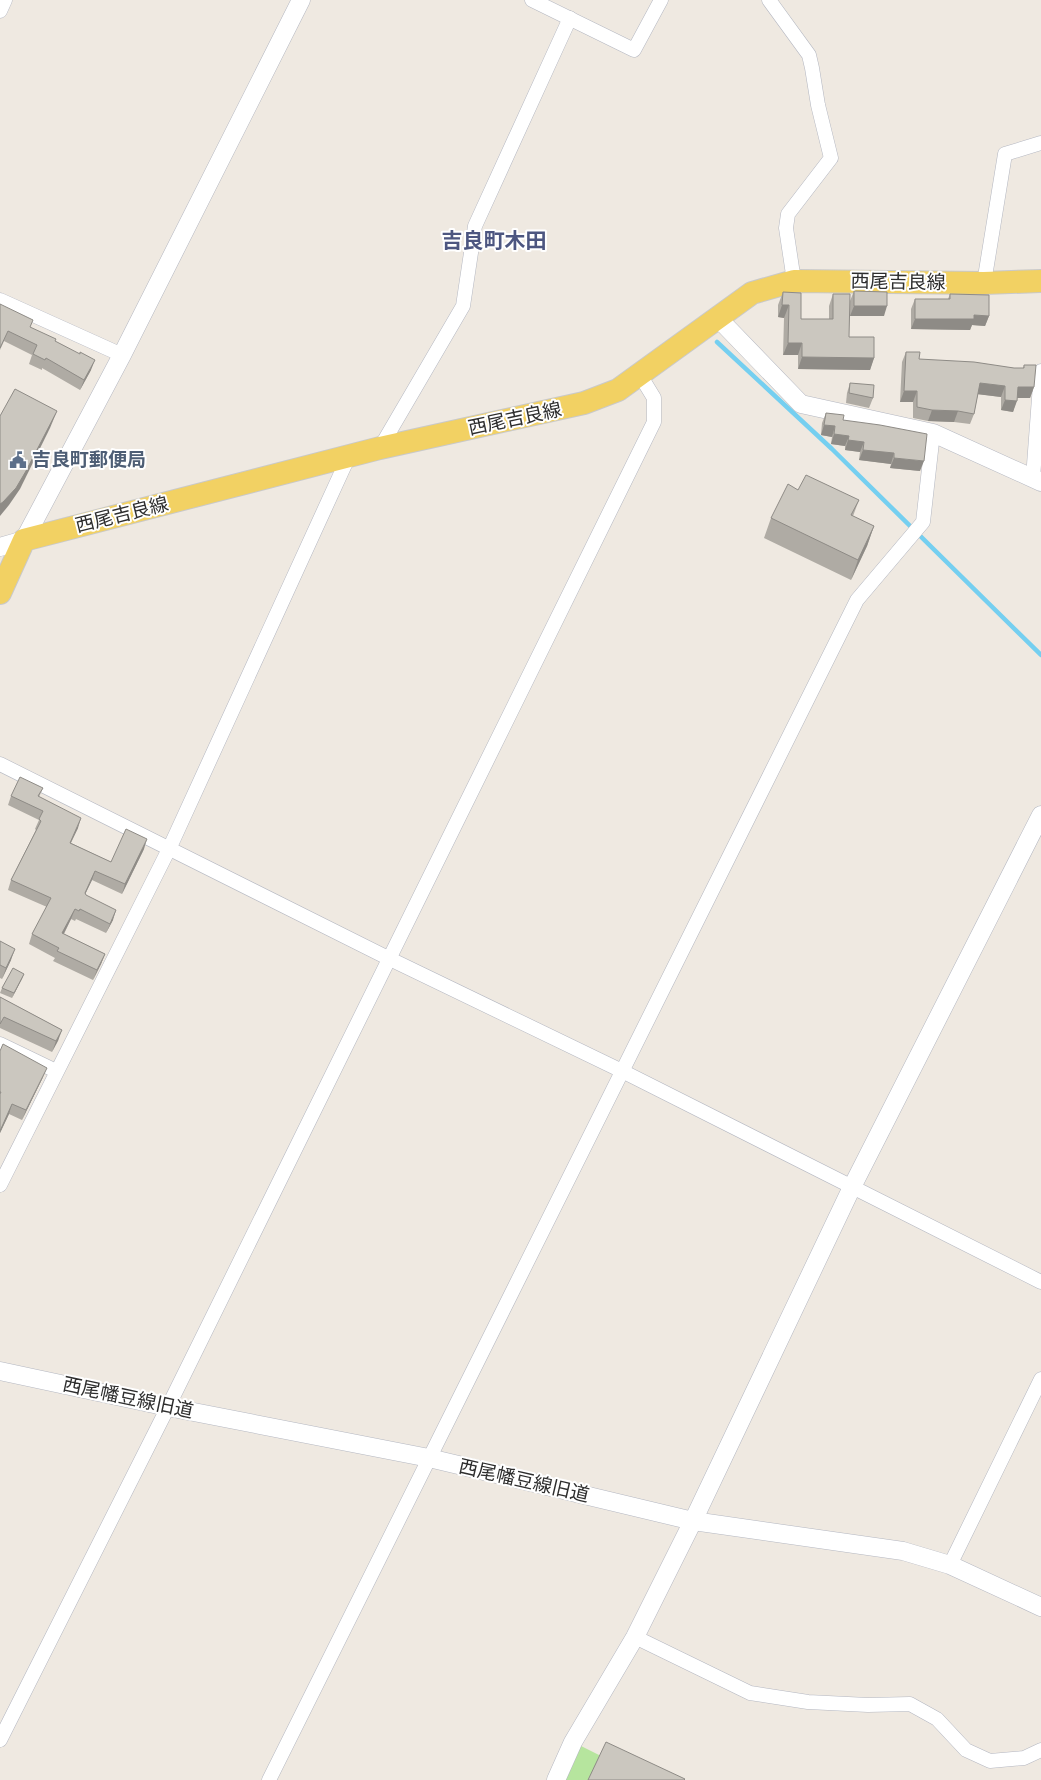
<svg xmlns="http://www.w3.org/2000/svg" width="1041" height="1780" font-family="Karla,'Noto Sans JP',sans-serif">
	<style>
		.green { fill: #b6e59e }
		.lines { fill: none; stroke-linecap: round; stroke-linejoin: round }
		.stream { stroke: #75cff0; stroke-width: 4.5 }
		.minor-casing { stroke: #b4b7c1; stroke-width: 15 }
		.tertiary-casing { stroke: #b4b7c1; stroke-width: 19 }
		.primary-casing { stroke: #c9c9c9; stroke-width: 24 }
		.minor { stroke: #fff; stroke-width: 14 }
		.tertiary { stroke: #fff; stroke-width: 18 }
		.primary { stroke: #f2d163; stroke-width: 22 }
		.wall { fill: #afaba4 }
		.shaded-wall { fill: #8e8b86 }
		.building { fill: #cbc7bf; stroke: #8e8b86 }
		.labels { text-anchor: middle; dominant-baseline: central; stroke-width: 4; stroke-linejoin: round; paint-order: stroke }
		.street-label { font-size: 19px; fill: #2e2e2e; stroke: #fff }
		.service-label { font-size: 19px; font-weight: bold; fill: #4e5e75; stroke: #fff; text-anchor: start }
		.quarter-label { font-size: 21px; font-weight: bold; fill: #4d5680; stroke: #fff }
	</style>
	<rect width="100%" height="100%" fill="#efe9e1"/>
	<!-- green -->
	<polygon class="green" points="573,1742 649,1780 556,1780"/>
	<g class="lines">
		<!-- stream -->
		<polyline class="stream" points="717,342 832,449 1041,655"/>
		<!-- minor casing -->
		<g class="minor-casing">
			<g id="minor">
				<polyline points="532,0 634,50 661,0"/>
				<polyline points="769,0 809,55 812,68 818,105 831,158 788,214 786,228 794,281"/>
				<polyline points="0,11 5,0"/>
				<polyline points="984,283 1005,154 1041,143"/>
				<polyline points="0,300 122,355"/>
				<polyline points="380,448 463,306 475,226 570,18"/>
				<polyline points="1033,478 1041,371"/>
				<polyline points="0,764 390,959 622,1071 1041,1282"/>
				<polyline points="0,1044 56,1071"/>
				<polyline points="0,1185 170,847 348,458"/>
				<polyline points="950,1565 1041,1379"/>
				<polyline points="635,1637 750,1693 808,1702 868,1705 910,1704 937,1719 966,1750 990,1761 1024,1758 1041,1750"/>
				<polyline points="0,1740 168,1407 654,422 654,398 640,375"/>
				<polyline points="269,1780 857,600 923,522 933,433"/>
			</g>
		</g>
		<!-- tertiary casing -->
		<g class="tertiary-casing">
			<g id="tertiary">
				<polyline points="717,317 801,404 933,433 1041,482"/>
				<polyline points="0,547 24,540 122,355 301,0"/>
				<polyline points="0,1371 168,1407 429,1458 693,1521 903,1551 950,1565 1041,1607"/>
				<polyline points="556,1780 573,1742 635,1637 693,1521 852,1187 1041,815"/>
			</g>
		</g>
		<!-- primary casing -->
		<g class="primary-casing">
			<polyline id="primary" points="0,593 24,540 380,448 584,403 618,390 752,293 794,281 984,283 1041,281"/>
		</g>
		<!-- minor -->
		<use href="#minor" class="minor"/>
		<!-- tertiary -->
		<use href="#tertiary" class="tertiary"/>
		<!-- primary -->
		<use href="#primary" class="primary"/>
	</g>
	<!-- wall -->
	<g class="wall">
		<polygon points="854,291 884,316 850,316 850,301"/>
		<polygon points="783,292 801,319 829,319 829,306 833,294 849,337 874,358 870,370 798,369 798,355 783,355 784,318 778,317 778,305"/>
		<polygon points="950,294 989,316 985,326 972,325 970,330 911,329 911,309 915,299 948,299"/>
		<polygon points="0,304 31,328 55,341 91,370 80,390 42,368 42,370 29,364 32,355 4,341 0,350"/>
		<polygon points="906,352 919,359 1014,368 1023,368 1024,365 1034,387 1030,398 1017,398 1013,412 1001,410 1001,397 978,394 974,414 970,424 954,422 928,421 913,418 913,402 900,402 902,362"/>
		<polygon points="850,383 873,398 869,408 846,403 847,393"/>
		<polygon points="826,413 843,420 920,471 890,468 891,464 859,460 860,452 845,450 845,446 831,444 832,437 821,435 822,423"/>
		<polygon points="798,490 859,500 853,516 874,526 867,546 851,580 764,538 771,518"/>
		<polygon points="43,788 39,797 78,828 71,843 111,862 144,849 122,894 92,880 85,894 113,920 106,933 76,919 75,921 71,919 64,934 105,954 101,964 93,980 53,961 55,958 29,944 32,934 47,907 8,890 11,880 36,830 35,829 39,820 8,805 11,796"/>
		<polygon points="0,941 11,960 2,979 0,978"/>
		<polygon points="24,974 12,998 0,993 2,988"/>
		<polygon points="0,997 62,1030 52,1052 0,1028"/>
		<polygon points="0,1051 43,1077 22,1120 9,1114 0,1133"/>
	</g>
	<!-- shaded-wall -->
	<g class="shaded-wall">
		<polygon points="782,305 789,305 784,318 778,317"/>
		<polygon points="854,306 887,306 884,316 850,316"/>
		<polygon points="974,315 989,316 985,326 972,325 970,330 911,329 915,319"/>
		<polygon points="788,343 802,343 798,355 783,355"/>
		<polygon points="802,357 874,358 870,370 798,369"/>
		<polygon points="95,360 91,370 80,390 84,380"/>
		<polygon points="980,383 1005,386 1001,397 976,394"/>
		<polygon points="1018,387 1034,387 1030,398 1014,398"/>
		<polygon points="904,391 917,391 913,402 900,402"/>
		<polygon points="1005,400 1017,401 1013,412 1001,410"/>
		<polygon points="932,410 958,411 954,422 928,421"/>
		<polygon points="57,411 50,428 20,489 9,505 0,516 0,504"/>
		<polygon points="824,425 835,426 832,437 821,435"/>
		<polygon points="834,434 849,436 845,446 831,444"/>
		<polygon points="848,440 864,442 860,452 845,450"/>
		<polygon points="863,450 894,453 891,464 859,460"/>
		<polygon points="894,458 924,461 920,471 890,468"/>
		<polygon points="874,526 867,546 851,580 858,560"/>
		<polygon points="81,818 78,828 66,852 70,843"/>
		<polygon points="147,839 144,849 122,894 125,884"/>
		<polygon points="95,871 92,880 81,903 85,893"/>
		<polygon points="75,909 71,919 59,943 62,933"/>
		<polygon points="116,910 113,920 106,933 110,924"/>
		<polygon points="15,949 11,960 2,979 6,968"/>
		<polygon points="105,954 101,964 93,980 97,970"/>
		<polygon points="24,974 22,979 12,998 14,993"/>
		<polygon points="62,1030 58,1041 52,1052 56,1041"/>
		<polygon points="47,1068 43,1077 22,1120 26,1110"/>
		<polygon points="12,1104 9,1114 0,1133 0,1131"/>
	</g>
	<!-- building -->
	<g class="building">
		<polygon points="854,291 887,292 887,306 854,306"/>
		<polygon points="783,292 801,293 801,319 833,319 833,294 850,294 849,337 874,337 874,358 802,357 802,343 788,343 789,305 782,305"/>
		<polygon points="950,294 989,295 989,316 974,315 974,319 915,319 915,299 950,299"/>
		<polygon points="0,304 33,320 30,327 56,339 55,341 80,354 80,352 95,360 84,380 46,358 45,360 33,354 37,345 8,331 0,348"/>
		<polygon points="906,352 920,352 919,359 974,362 1014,368 1024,368 1024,365 1036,365 1034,387 1018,387 1017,401 1005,400 1005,386 980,383 974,414 958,411 932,410 917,407 917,391 904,391"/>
		<polygon points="850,383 874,385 873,398 849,393"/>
		<polygon points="15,389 57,411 26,471 16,488 3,502 0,504 0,416"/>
		<polygon points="826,413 844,415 843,420 880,425 927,434 924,461 894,458 894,453 863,450 864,442 848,440 849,436 834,434 835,426 824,425"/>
		<polygon points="806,475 859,500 851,515 874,526 858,560 771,518 788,484 798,490"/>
		<polygon points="20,777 43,788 38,796 81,818 70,843 111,862 126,829 147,839 125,884 95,871 85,893 86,895 116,910 110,924 80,909 79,911 75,909 62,933 105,954 97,970 57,951 59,948 32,934 51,898 11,880 41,821 39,819 43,811 11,796"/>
		<polygon points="0,941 15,949 6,968 0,965"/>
		<polygon points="13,968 24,974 14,993 2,988"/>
		<polygon points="0,997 62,1030 56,1041 4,1017 0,1024"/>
		<polygon points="3,1044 47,1068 26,1110 12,1104 0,1131 0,1094 1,1092 0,1092 0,1051"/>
		<polygon points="606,1742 685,1779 684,1780 588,1780"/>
	</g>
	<!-- icons -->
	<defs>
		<g id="civic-bare" transform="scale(1.35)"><path d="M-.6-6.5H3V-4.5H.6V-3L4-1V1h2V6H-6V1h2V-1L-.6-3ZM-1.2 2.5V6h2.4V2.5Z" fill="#5c6f8a" stroke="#fff" stroke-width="2.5" paint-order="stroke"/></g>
	</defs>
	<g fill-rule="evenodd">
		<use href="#civic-bare" x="18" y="460"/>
	</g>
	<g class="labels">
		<!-- street labels -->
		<g class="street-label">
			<text transform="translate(898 282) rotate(1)">西尾吉良線</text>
			<text transform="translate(515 419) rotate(-12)">西尾吉良線</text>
			<text transform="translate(122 515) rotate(-14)">西尾吉良線</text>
			<text transform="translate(128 1398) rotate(12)">西尾幡豆線旧道</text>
			<text transform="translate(524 1481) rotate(13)">西尾幡豆線旧道</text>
		</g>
		<!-- service labels -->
		<g class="service-label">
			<text x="32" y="460">吉良町郵便局</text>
		</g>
		<!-- quarter labels -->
		<g class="quarter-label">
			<text x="494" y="241">吉良町木田</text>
		</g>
	</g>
</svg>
